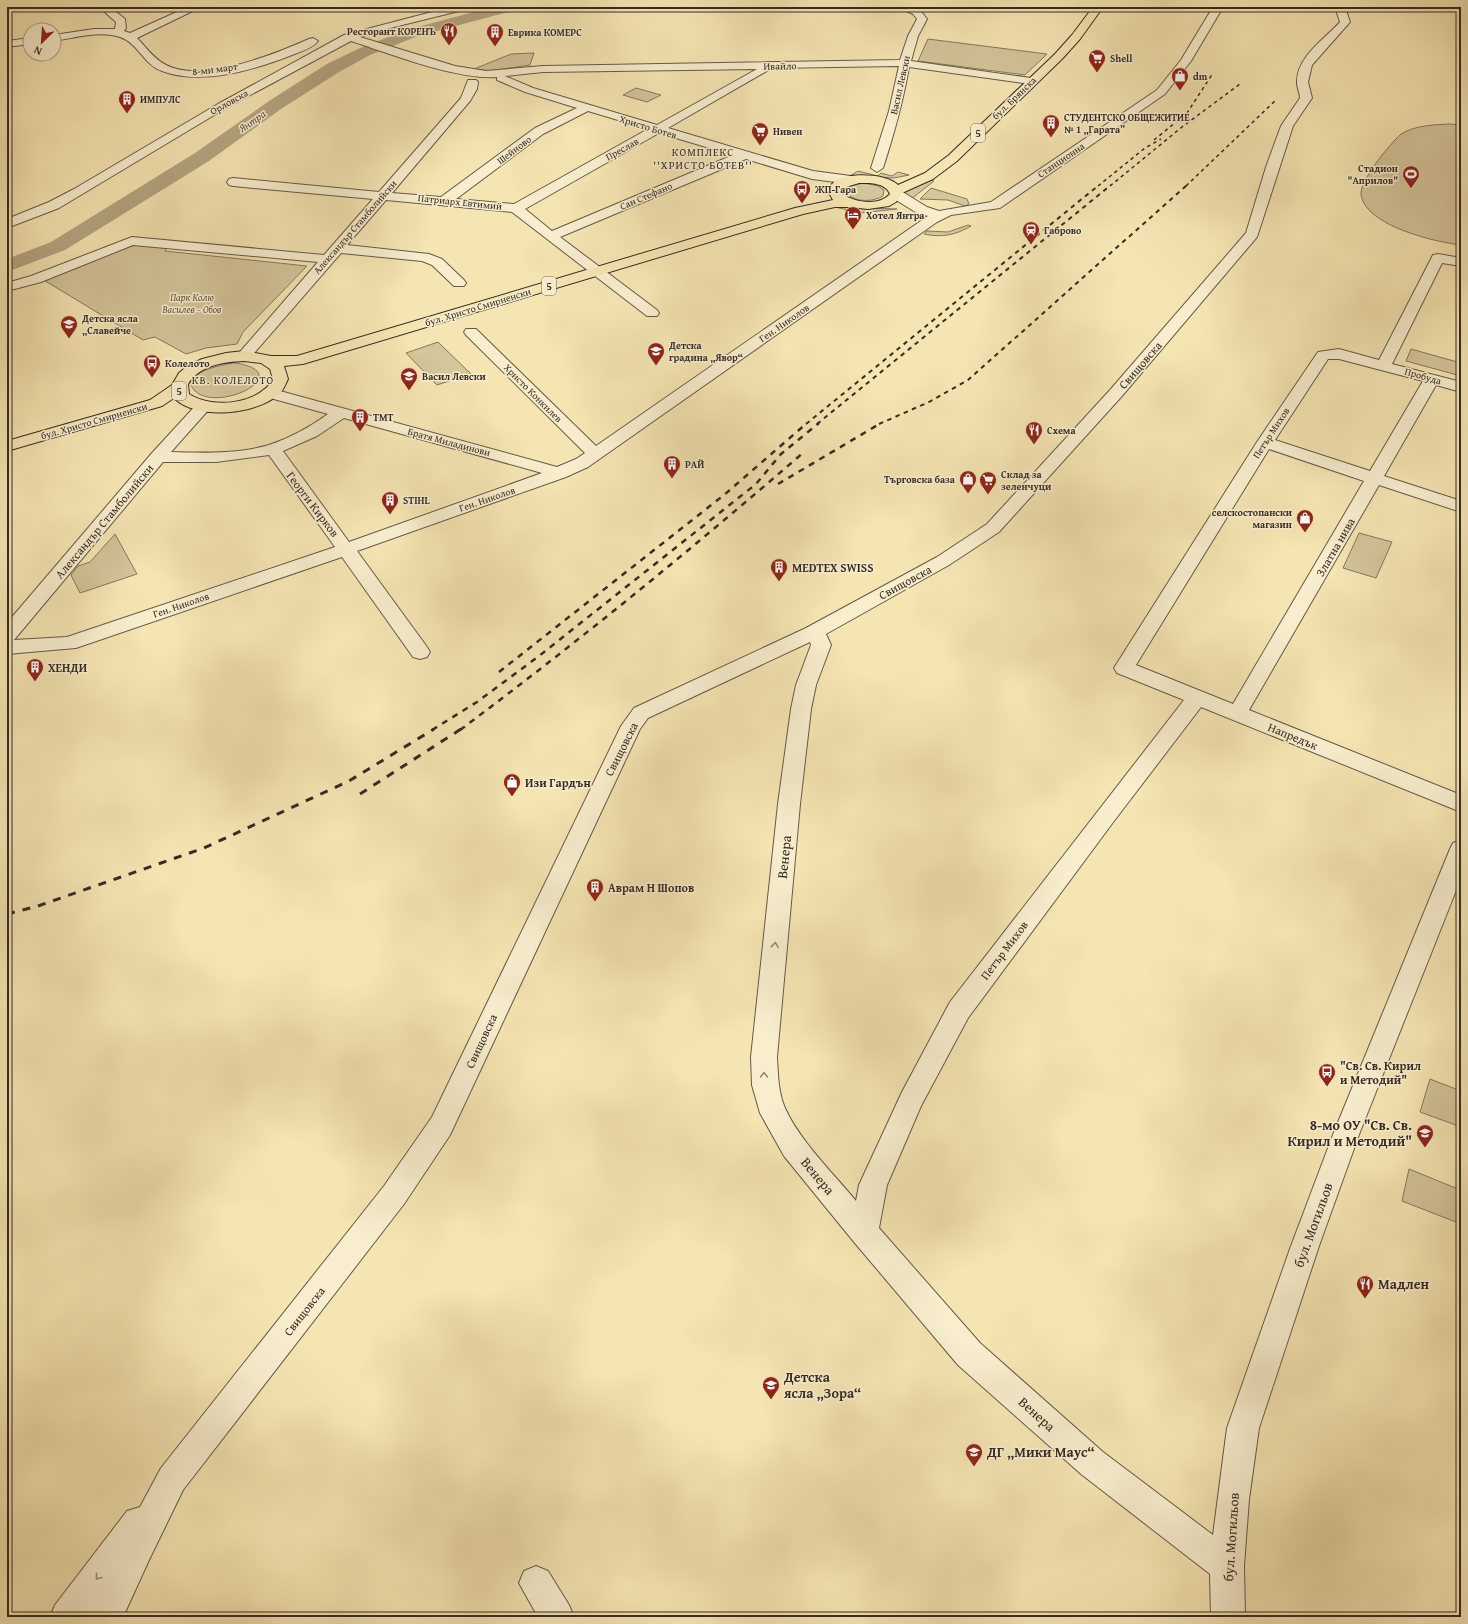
<svg xmlns="http://www.w3.org/2000/svg" width="1468" height="1624" font-family="'Gentium Book Plus',serif">
	<style>
		.green { fill: #d4c59a; stroke: #84785e }
		.lines { fill: none; stroke-linecap: round; stroke-linejoin: round }
		.river { fill: #b4a682; fill-rule: evenodd }
		.minor-casing { stroke: #655a46; stroke-width: 2 }
		.major-casing { stroke: #352b22; stroke-width: 2 }
		.minor { fill: #f8eece; fill-rule: evenodd }
		.major { fill: #f5e5b3; fill-rule: evenodd }
		.rail-far3 { stroke: #352b22; stroke-width: 1.5; stroke-dasharray: 3.5 3.5; stroke-linecap: butt }
		.rail-far2 { stroke: #352b22; stroke-width: 2; stroke-dasharray: 4.5 4.5; stroke-linecap: butt }
		.rail-far1 { stroke: #352b22; stroke-width: 2.5; stroke-dasharray: 6 6; stroke-linecap: butt }
		.rail { stroke: #352b22; stroke-width: 3; stroke-dasharray: 8 8; stroke-linecap: butt }
		.oneway { stroke: #968c78 }
		.labels { text-anchor: middle; dominant-baseline: central; stroke-width: 3; stroke-linejoin: round; paint-order: stroke }
		.far-poi-label { font-size: 10px; font-weight: bold; fill: #352b22; stroke: #f8eece; text-anchor: start }
		.far-street-label { font-size: 10px; fill: #352b22; stroke: #f8eece }
		.far-park-label { font-size: 10px; font-style: italic; fill: #5d5240; stroke: #f8eece }
		.far-water-label { font-size: 11px; font-style: italic; fill: #5b503f; stroke: #f8eece }
		.shield { fill: #f8eece; stroke: #706656; stroke-width: 1 }
		.shield-label { font-size: 11px; font-weight: bold; fill: #352b22 }
		.far-neighbourhood-label { font-size: 11px; letter-spacing: 1px; fill: #352b22; stroke: #f8eece }
		.street-label { font-size: 12px; fill: #352b22; stroke: #f8eece }
		.poi-label { font-size: 12px; font-weight: bold; fill: #352b22; stroke: #f8eece; text-anchor: start }
		.near-street-label { font-size: 14px; fill: #352b22; stroke: #f8eece }
		.near-poi-label { font-size: 14px; font-weight: bold; fill: #352b22; stroke: #f8eece; text-anchor: start }
	</style>
	<rect width="100%" height="100%" fill="#f5e5b3"/>
	<filter id="stains"><feTurbulence type="fractalNoise" baseFrequency=".005" numOctaves="4"/><feColorMatrix values="0 0 0 0 .2 0 0 0 0 .09 0 0 0 0 .02 0 0 0 .5 -.17"/></filter>
	<radialGradient id="worn" r=".72"><stop offset=".6" stop-color="#630" stop-opacity="0"/><stop offset="1" stop-color="#630" stop-opacity=".3"/></radialGradient>
	<!-- green -->
	<g class="green">
		<polygon points="928,39 1047,54 1025,75 918,61"/>
		<polygon points="534,53 530,65 490,71 474,69 511,54"/>
		<polygon points="636,88 661,95 647,102 623,95"/>
		<path d="M 1450,124 L 1461,125 L 1461,245 C 1435,242 1366,226 1361,195 C 1359,181 1390,144 1401,134 C 1416,125 1433,125 1450,124 Z"/>
		<polygon points="858,171 878,176 881,173 892,176 898,172 909,175 894,178 850,176"/>
		<polygon points="931,180 934,181 910,200 903,194 905,190"/>
		<path d="M 865,183 L 878,186 L 884,190 L 883,196 C 874,202 853,203 846,192 L 846,189 L 853,185 Z"/>
		<polygon points="931,188 967,199 969,204 965,206 948,200 920,199"/>
		<polygon points="835,207 897,209 860,213"/>
		<path d="M 968,225 L 971,226 C 956,235 941,238 924,234 L 927,231 L 948,232 Z"/>
		<polygon points="137,244 168,246 165,251 307,266 243,332 237,344 206,348 186,354 155,337 143,340 42,279"/>
		<polygon points="438,342 471,374 437,385 406,353"/>
		<polygon points="1411,349 1461,363 1461,376 1406,361"/>
		<path d="M 234,363 C 245,364 269,370 255,384 C 243,396 208,404 195,391 C 177,373 225,364 234,363 Z"/>
		<polygon points="1359,533 1392,542 1376,578 1343,568"/>
		<polygon points="115,534 137,574 80,593 71,575 78,566 90,562"/>
		<polygon points="1430,1079 1461,1091 1461,1127 1420,1112"/>
		<polygon points="1409,1169 1458,1189 1461,1170 1461,1224 1402,1201"/>
	</g>
	<g class="lines">
		<!-- river -->
		<polygon class="river" points="493,7 519,7 516,10 418,36 370,55 339,72 281,109 209,161 65,250 7,272 7,259 51,242 195,153 269,101 327,64 358,49 406,30"/>
		<!-- minor casing -->
		<g class="minor-casing">
			<g id="minor">
				<path d="M 99,7 L 110,7 L 125,19 L 126,28 L 124,31 L 130,33 L 188,7 L 201,7 L 137,38 C 146,47 154,59 166,65 C 202,84 275,54 309,39 L 313,38 L 318,41 C 313,48 300,52 292,55 C 254,70 202,86 162,71 C 144,65 138,43 120,37 C 100,30 74,38 54,41 L 54,35 L 94,29 L 115,29 L 116,22 Z"/>
				<path d="M 451,7 L 468,7 L 467,9 L 378,31 L 360,37 L 455,66 L 486,71 L 543,66 L 900,60 L 908,36 L 917,19 L 913,14 L 898,7 C 913,7 918,6 927,19 L 918,36 L 911,61 L 1031,78 L 1037,81 L 1031,84 L 909,67 C 903,102 894,134 883,168 L 877,172 L 871,168 L 889,111 L 899,66 L 772,68 L 668,128 L 813,171 L 851,176 L 857,180 L 851,184 L 812,179 L 746,159 L 560,237 L 657,310 L 659,313 L 657,316 L 647,316 L 512,212 L 386,200 L 347,245 L 429,254 L 442,259 L 464,280 L 466,283 L 464,286 L 454,286 L 432,265 L 422,261 L 341,253 L 249,359 L 239,359 L 236,356 L 239,353 L 318,262 L 133,245 L 41,282 L 7,291 L 7,283 L 31,276 L 132,237 L 324,255 L 373,199 L 233,186 L 229,185 L 227,182 L 229,179 L 233,178 L 379,192 L 461,98 L 468,80 L 476,80 L 478,82 L 477,89 L 470,101 L 392,193 L 441,197 L 535,128 L 577,108 L 525,92 L 497,80 L 497,77 C 456,80 391,54 351,41 L 226,108 L 59,208 L 7,228 L 7,219 L 49,202 L 74,189 L 218,104 L 344,35 ZM 757,69 L 657,125 L 533,88 L 505,76 L 543,72 ZM 588,111 L 648,129 L 514,204 L 456,199 L 543,134 ZM 659,133 L 733,155 L 552,231 L 525,209 Z"/>
				<path d="M 1213,7 L 1223,7 L 1191,61 L 1165,94 L 1000,208 L 951,215 L 937,222 L 588,467 L 566,477 L 357,551 L 427,647 L 430,652 L 427,657 L 420,659 L 413,657 L 342,557 L 76,648 L 7,654 L 7,623 L 152,453 L 197,404 L 209,404 L 211,407 L 171,452 C 202,453 238,454 269,445 C 290,438 310,427 328,414 L 263,396 L 261,393 L 263,390 L 269,388 L 557,467 L 576,459 L 585,453 L 466,335 L 464,332 L 466,329 L 476,329 L 596,446 L 928,216 L 917,213 L 891,197 L 890,194 L 891,191 L 901,191 L 927,207 L 939,211 L 991,202 L 1157,90 L 1181,60 ZM 344,418 L 542,473 L 349,542 L 283,451 L 317,436 ZM 269,455 L 335,547 L 67,637 L 14,640 L 163,462 L 216,462 Z"/>
				<path d="M 1335,7 L 1345,7 L 1350,22 L 1312,65 L 1308,82 L 1312,98 L 1293,126 L 1257,237 L 1122,396 L 999,532 L 949,565 L 826,634 L 831,645 L 816,685 L 811,709 L 800,804 L 777,1057 C 778,1074 778,1092 785,1108 C 799,1140 834,1174 856,1201 L 859,1185 L 902,1092 L 950,1002 L 1184,700 L 1117,673 L 1114,668 L 1257,442 L 1318,352 L 1339,349 L 1379,360 L 1433,255 L 1438,254 L 1461,258 L 1461,266 L 1442,263 L 1392,364 L 1461,382 L 1461,392 L 1436,385 L 1384,476 L 1461,501 L 1461,512 L 1379,485 L 1249,710 L 1461,795 L 1461,812 L 1201,707 L 1114,821 L 968,1018 L 921,1106 L 887,1185 L 879,1228 L 980,1343 L 1103,1452 L 1213,1535 L 1227,1428 L 1291,1246 L 1334,1132 L 1450,849 L 1453,843 L 1461,840 L 1461,878 L 1360,1132 L 1319,1246 L 1259,1428 L 1249,1499 L 1244,1566 L 1245,1617 L 1211,1617 L 1210,1574 L 1081,1474 L 958,1365 L 854,1242 L 784,1156 L 760,1113 L 752,1085 L 751,1057 L 778,804 L 791,709 L 796,685 L 811,645 L 810,642 L 648,718 L 640,729 L 450,1135 L 404,1204 L 183,1490 L 149,1560 L 123,1617 L 89,1617 L 90,1615 L 88,1617 L 50,1617 L 55,1605 L 127,1511 L 140,1507 L 161,1468 L 384,1186 L 432,1117 L 621,726 L 634,708 L 806,628 L 937,557 L 987,524 L 1110,390 L 1246,233 L 1266,167 L 1281,126 L 1300,98 C 1300,93 1297,88 1297,83 C 1296,57 1325,39 1340,22 ZM 1328,359 L 1339,359 L 1423,381 L 1370,471 L 1275,440 ZM 1269,449 L 1364,481 L 1233,704 L 1136,665 Z"/>
				<polygon points="30,38 30,44 7,47 7,41"/>
				<polygon points="536,1566 548,1571 569,1605 574,1617 538,1617 519,1583 524,1571"/>
			</g>
		</g>
		<!-- major casing -->
		<g class="major-casing">
			<path id="major" d="M 1093,7 L 1103,7 L 1080,39 L 1063,58 L 957,161 L 933,179 L 902,193 L 896,202 L 889,206 L 868,209 L 850,207 L 835,207 L 803,214 L 303,364 L 284,366 L 288,379 C 286,383 284,389 281,392 C 259,415 197,421 174,398 L 162,406 L 7,451 L 7,441 L 150,400 L 172,385 L 179,373 L 186,367 L 202,359 L 226,353 L 244,351 L 271,356 L 297,356 L 795,208 L 833,200 L 828,191 C 829,189 831,185 833,183 C 845,172 886,173 898,185 L 925,173 L 949,155 L 1055,54 L 1072,35 ZM 859,183 C 869,183 885,182 890,194 C 878,207 855,202 842,194 L 840,191 L 843,188 ZM 244,361 L 261,363 L 270,369 L 273,379 C 259,405 212,409 189,394 L 188,384 C 200,365 223,362 244,361 Z"/>
		</g>
		<!-- minor -->
		<use href="#minor" class="minor"/>
		<!-- major -->
		<use href="#major" class="major"/>
		<!-- rail-far3 -->
		<g class="rail-far3">
			<polyline points="1154,140 1187,113 1213,73"/>
			<polyline points="1098,186 1145,148 1161,139"/>
			<polyline points="1110,186 1182,127 1240,84"/>
			<polyline points="1186,186 1277,99"/>
		</g>
		<!-- rail-far2 -->
		<g class="rail-far2">
			<polyline points="806,424 1099,185"/>
			<polyline points="817,424 1111,185"/>
			<polyline points="879,424 929,402 968,380 1187,185"/>
		</g>
		<!-- rail-far1 -->
		<g class="rail-far1">
			<polyline points="778,484 881,423"/>
			<polyline points="499,672 724,495 807,423"/>
			<polyline points="432,730 477,702 539,656 756,484 781,454 819,423"/>
			<path d="M 460,730 C 578,642 693,548 804,452"/>
		</g>
		<!-- rail -->
		<g class="rail">
			<polyline points="360,794 461,729"/>
			<polyline points="7,914 38,906 204,848 349,781 434,729"/>
		</g>
	</g>
	<!-- one-way arrows -->
	<defs><path id="oneway-chevron" d="M-2-3.5L2.5 0L-2 3.5" fill="none" stroke-width="1.6" stroke-linecap="round" stroke-linejoin="round"/></defs>
	<g class="oneway">
		<use href="#oneway-chevron" transform="translate(775 945) rotate(-84)"/>
		<use href="#oneway-chevron" transform="translate(764 1075) rotate(-91)"/>
		<use href="#oneway-chevron" transform="translate(98 1577) rotate(128)"/>
	</g>
	<!-- icons -->
	<defs>
		<g id="restaurant-pin" transform="scale(0.9)"><path d="M0 17L-7.5 6A9.5 9.5 0 1 1 7.5 6Z" fill="#8f2418" stroke="#f8eece"/><path d="M-5-6h1v4h1v-4h1v4h1v-4h1v5L-1.5 .5V6h-2V.5L-5-1ZM5-6V6H3V1.5H1.5Q1.5-4 5-6Z" fill="#fff"/></g>
		<g id="building-pin" transform="scale(0.9)"><path d="M0 17L-7.5 6A9.5 9.5 0 1 1 7.5 6Z" fill="#8f2418" stroke="#f8eece"/><path d="M-4-6H4V6H1V3H-1V6H-4ZM-2.5-4.3h1.7v1.8h-1.7ZM.8-4.3h1.7v1.8H.8ZM-2.5-1h1.7V.8h-1.7ZM.8-1h1.7V.8H.8Z" fill="#fff"/></g>
		<g id="supermarket-pin" transform="scale(0.9)"><path d="M0 17L-7.5 6A9.5 9.5 0 1 1 7.5 6Z" fill="#8f2418" stroke="#f8eece"/><path d="M-6-5.5h2.5l.6 2H6L4.5 2H-2.5L-4.4-4H-6ZM-1.5 3.2a1.3 1.3 0 1 0 .1 0ZM3 3.2a1.3 1.3 0 1 0 .1 0Z" fill="#fff"/></g>
		<g id="shop-pin" transform="scale(0.9)"><path d="M0 17L-7.5 6A9.5 9.5 0 1 1 7.5 6Z" fill="#8f2418" stroke="#f8eece"/><path d="M-5-2.5h2.3a2.7 3.5 0 0 1 5.4 0H5L5.5 6h-11ZM-1.5-2.5h3a1.5 2.3 0 0 0-3 0Z" fill="#fff"/></g>
		<g id="stadium-pin" transform="scale(0.9)"><path d="M0 17L-7.5 6A9.5 9.5 0 1 1 7.5 6Z" fill="#8f2418" stroke="#f8eece"/><path d="M0-5a6.5 5 0 1 0 0 10a6.5 5 0 1 0 0-10ZM-3.5-1.8h7v3.6h-7Z" fill="#fff"/></g>
		<g id="bus-pin" transform="scale(0.9)"><path d="M0 17L-7.5 6A9.5 9.5 0 1 1 7.5 6Z" fill="#8f2418" stroke="#f8eece"/><path d="M-5-6H5V4H4V6H2V4H-2V6H-4V4H-5ZM-3.5-4V0h7V-4ZM-3.5 1.2v1.5H-2V1.2ZM2 1.2v1.5H3.5V1.2Z" fill="#fff"/></g>
		<g id="hotel-pin" transform="scale(0.9)"><path d="M0 17L-7.5 6A9.5 9.5 0 1 1 7.5 6Z" fill="#8f2418" stroke="#f8eece"/><path d="M-6-4.5h1.5V1H6V5H4.5V3h-9V5H-6ZM-4 0a1.8 1.8 0 1 1 3.6 0ZM.5 0V-2.5h3Q6-2.5 6 0Z" fill="#fff"/></g>
		<g id="station-pin" transform="scale(0.9)"><path d="M0 17L-7.5 6A9.5 9.5 0 1 1 7.5 6Z" fill="#8f2418" stroke="#f8eece"/><path d="M-3-6H3Q5-6 5-4V2Q5 4 3 4L4.5 6H3L1.5 4h-3L-3 6H-4.5L-3 4Q-5 4-5 2V-4Q-5-6-3-6ZM-3.5-4v3h7v-3ZM-3.5 1v1.5H-2V1ZM2 1v1.5H3.5V1Z" fill="#fff"/></g>
		<g id="school-pin" transform="scale(0.9)"><path d="M0 17L-7.5 6A9.5 9.5 0 1 1 7.5 6Z" fill="#8f2418" stroke="#f8eece"/><path d="M0-5L7-2L0 1L-7-2ZM-4 1L0 2.5L4 1V4Q0 6-4 4Z" fill="#fff"/></g>
	</defs>
	<g fill-rule="evenodd">
		<use href="#restaurant-pin" x="449" y="31"/>
		<use href="#building-pin" x="495" y="32"/>
		<use href="#supermarket-pin" x="1097" y="58"/>
		<use href="#shop-pin" x="1180" y="76"/>
		<use href="#building-pin" x="127" y="99"/>
		<use href="#building-pin" x="1051" y="123"/>
		<use href="#supermarket-pin" x="760" y="131"/>
		<use href="#stadium-pin" x="1411" y="174"/>
		<use href="#bus-pin" x="802" y="189"/>
		<use href="#hotel-pin" x="853" y="215"/>
		<use href="#station-pin" x="1031" y="230"/>
		<use href="#school-pin" x="69" y="324"/>
		<use href="#school-pin" x="656" y="351"/>
		<use href="#bus-pin" x="152" y="363"/>
		<use href="#school-pin" x="409" y="376"/>
		<use href="#building-pin" x="360" y="417"/>
		<use href="#restaurant-pin" x="1034" y="430"/>
		<use href="#building-pin" x="672" y="464"/>
		<use href="#shop-pin" x="968" y="479"/>
		<use href="#supermarket-pin" x="988" y="480"/>
		<use href="#building-pin" x="390" y="500"/>
		<use href="#shop-pin" x="1305" y="518"/>
		<use href="#building-pin" x="779" y="567"/>
		<use href="#building-pin" x="35" y="667"/>
		<use href="#shop-pin" x="512" y="782"/>
		<use href="#building-pin" x="595" y="887"/>
		<use href="#bus-pin" x="1327" y="1072"/>
		<use href="#school-pin" x="1425" y="1133"/>
		<use href="#restaurant-pin" x="1365" y="1284"/>
		<use href="#school-pin" x="771" y="1385"/>
		<use href="#school-pin" x="974" y="1452"/>
	</g>
	<g class="labels">
		<!-- far-poi labels -->
		<g class="far-poi-label">
			<text x="436" y="31" text-anchor="end">Ресторант КОРЕНЪ</text>
			<text x="508" y="32">Еврика КОМЕРС</text>
			<text x="1110" y="58">Shell</text>
			<text x="1193" y="76">dm</text>
			<text x="140" y="99">ИМПУЛС</text>
			<text x="1064" y="117">СТУДЕНТСКО ОБЩЕЖИТИЕ<tspan x="1064" dy="12">№ 1 „Гарата”</tspan></text>
			<text x="773" y="131">Нивен</text>
			<text x="1398" y="168" text-anchor="end">Стадион<tspan x="1398" dy="12">"Априлов"</tspan></text>
			<text x="815" y="189">ЖП-Гара</text>
			<text x="866" y="215">Хотел Янтра</text>
			<text x="1044" y="230">Габрово</text>
			<text x="82" y="318">Детска ясла<tspan x="82" dy="12">„Славейче</tspan></text>
			<text x="669" y="345">Детска<tspan x="669" dy="12">градина „Явор“</tspan></text>
			<text x="165" y="363">Колелото</text>
			<text x="422" y="376">Васил Левски</text>
			<text x="373" y="417">TMT</text>
			<text x="1047" y="430">Схема</text>
			<text x="685" y="464">РАЙ</text>
			<text x="1001" y="474">Склад за<tspan x="1001" dy="12">зеленчуци</tspan></text>
			<text x="955" y="479" text-anchor="end">Търговска база</text>
			<text x="403" y="500">STIHL</text>
			<text x="1292" y="512" text-anchor="end">селскостопански<tspan x="1292" dy="12">магазин</tspan></text>
		</g>
		<!-- far-street labels -->
		<g class="far-street-label">
			<text transform="translate(780 66) rotate(-1)">Ивайло</text>
			<text transform="translate(215 69) rotate(-7)">8-ми март</text>
			<text transform="translate(900 85) rotate(-77)">Васил Левски</text>
			<text transform="translate(1014 98) rotate(-44)">бул. Брянска</text>
			<text transform="translate(229 102) rotate(-29)">Орловска</text>
			<text transform="translate(648 127) rotate(17)">Христо Ботев</text>
			<text transform="translate(622 149) rotate(-29)">Преслав</text>
			<text transform="translate(514 150) rotate(-37)">Шейново</text>
			<text transform="translate(1061 160) rotate(-34)">Станционна</text>
			<text transform="translate(646 196) rotate(-23)">Сан Стефано</text>
			<text transform="translate(460 202) rotate(6)">Патриарх Евтимий</text>
			<text transform="translate(355 227) rotate(-49)">Александър Стамболийски</text>
			<text transform="translate(478 307) rotate(-17)">бул. Христо Смирненски</text>
			<text transform="translate(784 323) rotate(-35)">Ген. Николов</text>
			<text transform="translate(1423 376) rotate(16)">Пробуда</text>
			<text transform="translate(533 393) rotate(45)">Христо Конкилев</text>
			<text transform="translate(94 421) rotate(-16)">бул. Христо Смирненски</text>
			<text transform="translate(1271 433) rotate(-57)">Петър Михов</text>
			<text transform="translate(449 442) rotate(15)">Братя Миладинови</text>
			<text transform="translate(487 499) rotate(-19)">Ген. Николов</text>
			<text transform="translate(181 605) rotate(-19)">Ген. Николов</text>
		</g>
		<!-- far-park labels -->
		<g class="far-park-label">
			<text x="192" y="297">Парк Колю<tspan x="192" dy="12">Василев – Обов</tspan></text>
		</g>
		<!-- far-water labels -->
		<g class="far-water-label">
			<text transform="translate(252 121) rotate(-35)">Янтра</text>
		</g>
		<!-- shield labels -->
		<g class="shield">
			<rect x="971" y="124" width="14" height="18" rx="3"/>
			<rect x="542" y="277" width="14" height="18" rx="3"/>
			<rect x="172" y="382" width="14" height="18" rx="3"/>
		</g>
		<g class="shield-label">
			<text x="978" y="133">5</text>
			<text x="549" y="286">5</text>
			<text x="179" y="391">5</text>
		</g>
		<!-- far-neighbourhood labels -->
		<g class="far-neighbourhood-label">
			<text x="703" y="152">КОМПЛЕКС<tspan x="703" dy="13">''ХРИСТО БОТЕВ''</tspan></text>
			<text x="233" y="380">КВ. КОЛЕЛОТО</text>
		</g>
		<!-- street labels -->
		<g class="street-label">
			<text transform="translate(1140 365) rotate(-49)">Свищовска</text>
			<text transform="translate(313 504) rotate(53)">Георги Кирков</text>
			<text transform="translate(104 521) rotate(-50)">Александър Стамболийски</text>
			<text transform="translate(1335 547) rotate(-60)">Златна нива</text>
			<text transform="translate(905 582) rotate(-29)">Свищовска</text>
			<text transform="translate(1293 736) rotate(22)">Напредък</text>
			<text transform="translate(621 749) rotate(-63)">Свищовска</text>
			<text transform="translate(1004 950) rotate(-53)">Петър Михов</text>
			<text transform="translate(481 1041) rotate(-65)">Свищовска</text>
			<text transform="translate(304 1311) rotate(-52)">Свищовска</text>
		</g>
		<!-- poi labels -->
		<g class="poi-label">
			<text x="792" y="567">MEDTEX SWISS</text>
			<text x="48" y="667">ХЕНДИ</text>
			<text x="525" y="782">Изи Гардън</text>
			<text x="608" y="887">Аврам Н Шопов</text>
			<text x="1340" y="1065">"Св. Св. Кирил<tspan x="1340" dy="14">и Методий"</tspan></text>
		</g>
		<!-- near-street labels -->
		<g class="near-street-label">
			<text transform="translate(784 857) rotate(-84)">Венера</text>
			<text transform="translate(818 1176) rotate(50)">Венера</text>
			<text transform="translate(1313 1225) rotate(-70)">бул. Могильов</text>
			<text transform="translate(1037 1414) rotate(42)">Венера</text>
			<text transform="translate(1231 1537) rotate(-86)">бул. Могильов</text>
		</g>
		<!-- near-poi labels -->
		<g class="near-poi-label">
			<text x="1412" y="1125" text-anchor="end">8-мо ОУ "Св. Св.<tspan x="1412" dy="16">Кирил и Методий"</tspan></text>
			<text x="1378" y="1284">Мадлен</text>
			<text x="784" y="1377">Детска<tspan x="784" dy="16">ясла „Зора“</tspan></text>
			<text x="987" y="1452">ДГ „Мики Маус“</text>
		</g>
	</g>
	<!-- margin -->
	<rect width="1468" height="1624" fill="none" stroke="#f5e5b3" stroke-width="24"/>
	<rect x="8" y="8" width="1452" height="1608" fill="none" stroke="#352b22" stroke-width="2"/>
	<rect x="12" y="12" width="1444" height="1600" fill="none" stroke="#352b22"/>
	<!-- north arrow -->
	<g transform="translate(42 42) rotate(205)"><circle r="19" fill="#f8eece" stroke="#aaa089"/>
	<path d="M0-3L7 15L0 10L-7 15Z" fill="#8f2418"/>
	<text y="-6" font-size="11" font-weight="bold" text-anchor="middle" fill="#352b22">N</text>
	</g>
	<rect width="100%" height="100%" filter="url(#stains)"/>
	<rect width="100%" height="100%" fill="url(#worn)"/>
</svg>
